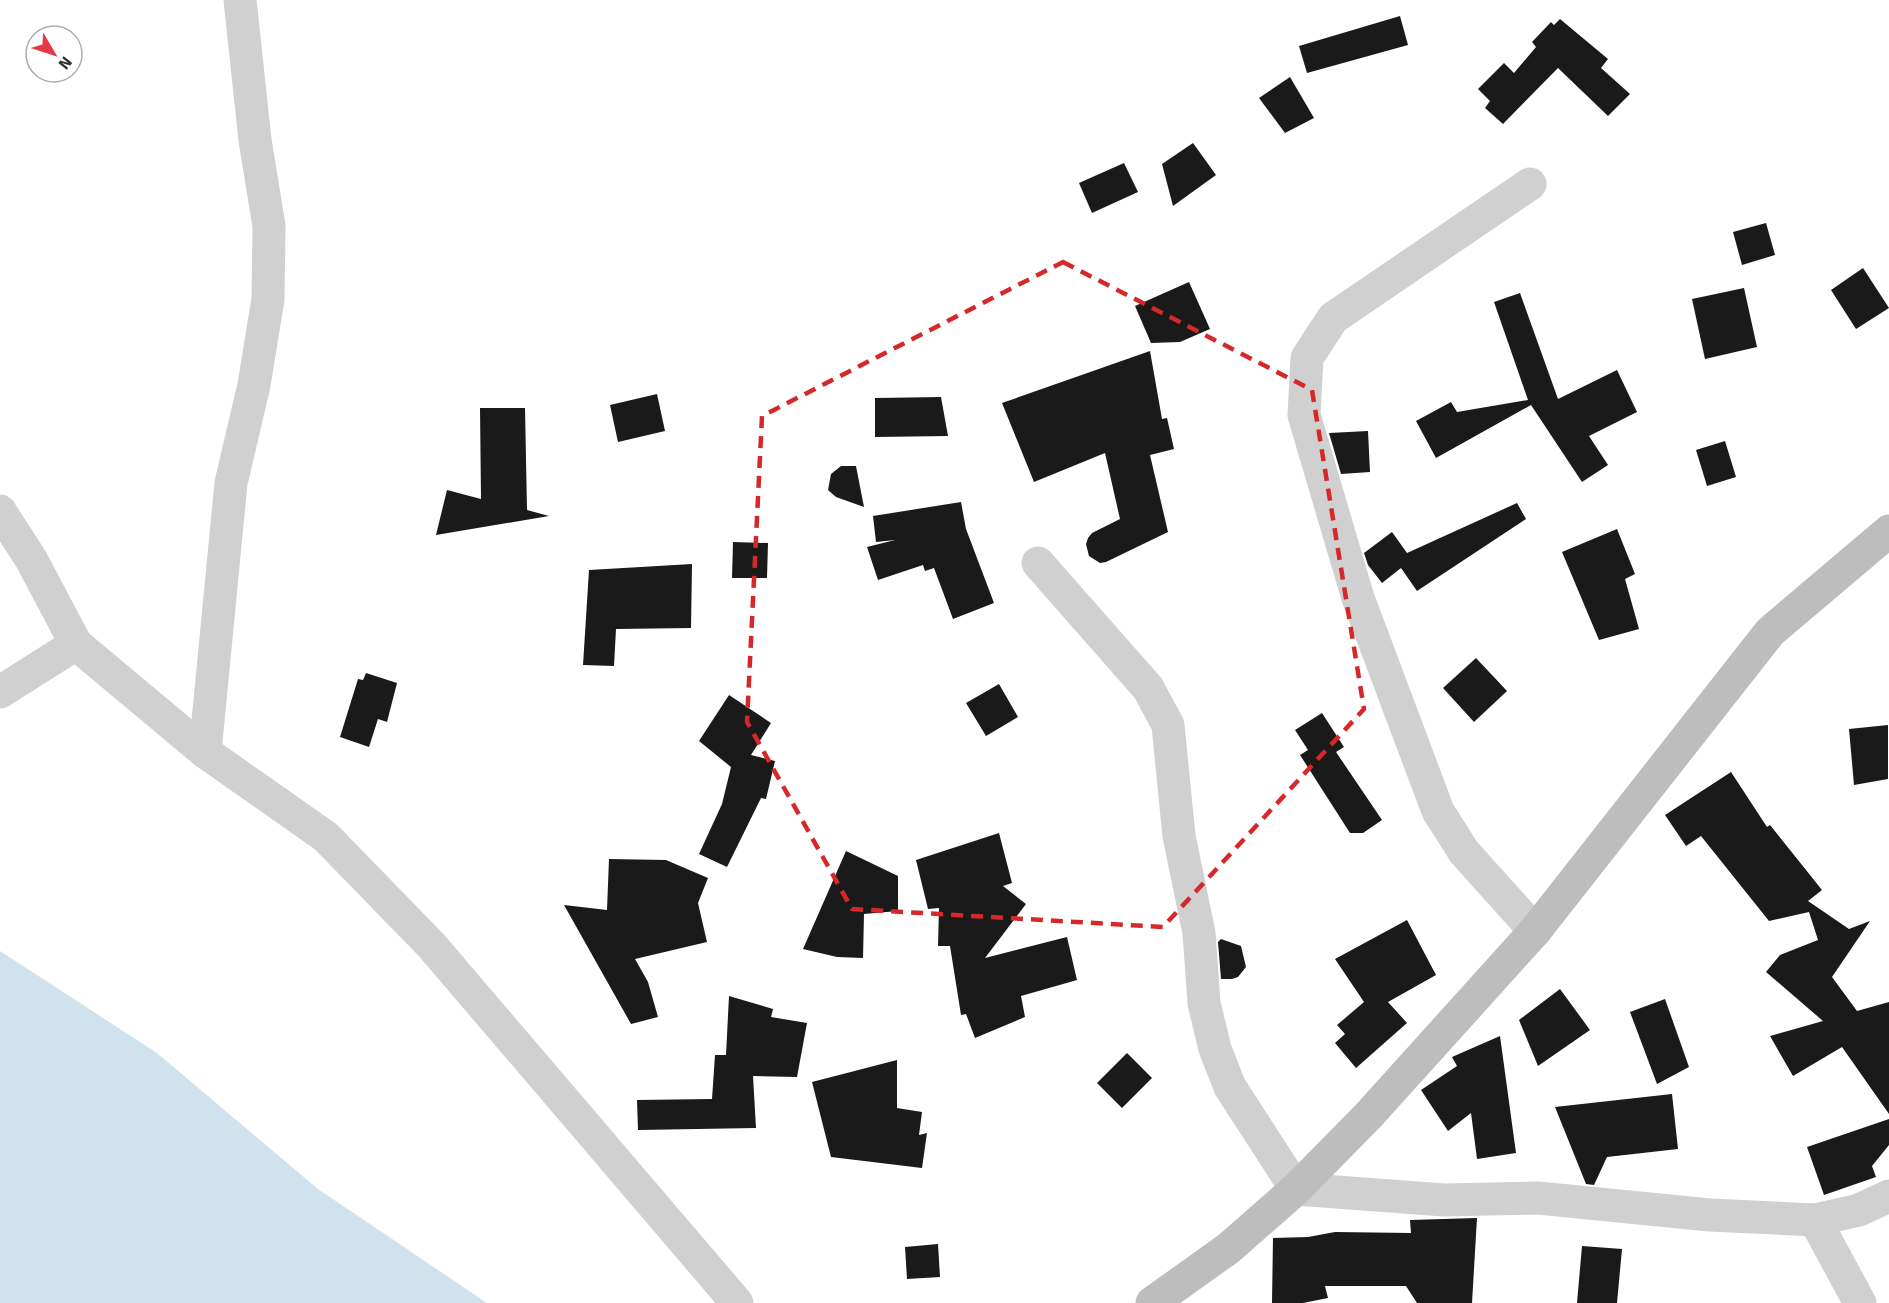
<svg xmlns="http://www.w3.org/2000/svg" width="1889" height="1303" font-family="Signika,sans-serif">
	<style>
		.water { fill: #cfe2ee }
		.building { fill: #1a1a1a }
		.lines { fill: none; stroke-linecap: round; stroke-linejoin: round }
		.street { stroke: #d0d0d0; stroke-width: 33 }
		.secondary { stroke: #bdbdbd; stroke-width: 33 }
		.marked { fill: none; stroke: #d62828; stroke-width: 4.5; stroke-dasharray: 12 8; stroke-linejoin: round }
	</style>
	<rect width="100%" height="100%" fill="#fff"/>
	<!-- water -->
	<polygon class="water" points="0,951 157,1053 318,1189 487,1303 0,1303"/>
	<!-- building -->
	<g class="building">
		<polygon points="1400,16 1408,45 1307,73 1299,46"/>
		<polygon points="1560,19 1608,59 1601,68 1630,94 1608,116 1558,68 1503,124 1485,108 1490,101 1478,89 1504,63 1514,73 1536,47 1532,42 1551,22 1554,25"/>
		<polygon points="1290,77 1314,118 1285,133 1259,98"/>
		<polygon points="1193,143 1216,175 1173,206 1162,164"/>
		<polygon points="1124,163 1138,192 1092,213 1079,183"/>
		<polygon points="1766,223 1775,255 1742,265 1733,232"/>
		<polygon points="1863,268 1889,308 1856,329 1831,290"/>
		<polygon points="1189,282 1210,329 1180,342 1151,343 1135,306"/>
		<polygon points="1744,288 1757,347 1705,359 1692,299"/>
		<polygon points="1520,293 1558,399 1617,370 1637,412 1589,436 1608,465 1582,482 1531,405 1436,458 1416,421 1451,402 1457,412 1528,400 1494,302"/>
		<polygon points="1150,351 1162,419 1167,418 1174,449 1150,455 1168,532 1106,562 1100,563 1089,556 1086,544 1088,538 1092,533 1120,519 1105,453 1034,482 1002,403"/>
		<polygon points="657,394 665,431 618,442 610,405"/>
		<polygon points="941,397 948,436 875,437 875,398"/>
		<polygon points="480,408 525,408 527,510 549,516 436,535 447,490 481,499"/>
		<polygon points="1368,431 1370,472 1341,474 1329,433"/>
		<polygon points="1725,441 1736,477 1707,486 1696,450"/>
		<polygon points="841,466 856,466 864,507 836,497 828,490 831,474"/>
		<polygon points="961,502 966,529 994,603 953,619 934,568 925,571 923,565 878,580 867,547 895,540 876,542 873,516"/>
		<polygon points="1517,503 1526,519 1417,591 1401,568 1382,583 1368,565 1364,553 1392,532 1407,553"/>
		<polygon points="1617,529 1635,574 1625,579 1639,629 1599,640 1562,552"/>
		<polygon points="733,542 768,543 767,578 732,578"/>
		<polygon points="692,564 691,628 616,629 614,666 583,665 589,570"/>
		<polygon points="1476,658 1507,691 1474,722 1443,688"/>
		<polygon points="366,673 397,683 387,722 378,719 369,747 340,737 358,679 363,680"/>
		<polygon points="999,684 1018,717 986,736 966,703"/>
		<polygon points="729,695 771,723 751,755 775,761 766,799 761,798 727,867 699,854 722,804 731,767 699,741"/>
		<polygon points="1322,713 1344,747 1336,752 1382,820 1363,833 1350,833 1300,755 1308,750 1295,730"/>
		<polygon points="1888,725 1888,779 1854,785 1849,729"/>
		<polygon points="1731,772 1767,827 1770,825 1822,890 1808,901 1849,929 1870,921 1832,977 1857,1011 1889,1002 1889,1114 1842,1047 1793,1076 1770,1036 1823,1021 1766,972 1780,955 1818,940 1809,912 1769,921 1701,836 1686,846 1665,815"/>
		<polygon points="999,833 1012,883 1003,886 1026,904 985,958 1067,937 1077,980 1021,996 1025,1017 975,1038 966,1014 961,1015 950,946 938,946 939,908 928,909 916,860"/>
		<polygon points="846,851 898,876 898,911 864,914 863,958 837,957 803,949"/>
		<polygon points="609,859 666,860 708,878 698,903 707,942 635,959 648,982 658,1017 631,1024 564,905 607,910"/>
		<polygon points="1407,920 1436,975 1388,1002 1407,1023 1356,1068 1335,1043 1345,1034 1337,1025 1364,1002 1335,959"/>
		<polygon points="1221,939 1241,946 1246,967 1238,977 1232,979 1221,979 1218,942"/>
		<polygon points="1560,989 1590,1030 1538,1066 1519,1020"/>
		<polygon points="729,996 773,1009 771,1017 807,1023 797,1077 753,1076 756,1128 638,1130 637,1100 712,1099 715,1055 726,1055"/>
		<polygon points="1665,999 1689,1067 1657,1084 1630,1012"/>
		<polygon points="1500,1036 1516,1153 1477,1159 1471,1113 1448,1131 1421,1090 1457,1066 1452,1057"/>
		<polygon points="1127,1053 1152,1078 1122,1108 1097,1083"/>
		<polygon points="897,1060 897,1108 922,1112 919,1135 927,1133 922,1168 831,1157 812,1082"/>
		<polygon points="1672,1094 1678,1149 1607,1157 1594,1185 1586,1184 1555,1107"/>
		<polygon points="1889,1119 1889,1145 1872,1166 1876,1177 1824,1195 1807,1147"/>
		<polygon points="1477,1218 1472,1303 1417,1303 1406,1286 1325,1286 1328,1298 1303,1303 1272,1303 1273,1238 1308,1237 1335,1232 1411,1233 1410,1220"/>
		<polygon points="938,1244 940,1277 907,1279 905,1247"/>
		<polygon points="1582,1246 1622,1249 1617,1303 1577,1303"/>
	</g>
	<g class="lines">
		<!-- street -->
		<g class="street">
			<polyline points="1530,184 1333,318 1307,358 1304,415 1358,598 1438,811 1464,852 1535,931"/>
			<polyline points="0,511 31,559 76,644 205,752 326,837 432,946 737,1303"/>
			<polyline points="1038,563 1148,688 1168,725 1179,836 1199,933 1204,1003 1215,1049 1230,1087 1296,1189 1444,1200 1538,1198 1710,1215 1815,1220 1859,1210 1889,1196"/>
			<polyline points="0,692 76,644"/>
			<polyline points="205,752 231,483 254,385 268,299 269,226 255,140 240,0"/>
			<polyline points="1815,1220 1860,1303"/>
		</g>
		<!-- secondary -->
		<polyline class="secondary" points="1152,1303 1229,1248 1296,1189 1368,1116 1535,931 1770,632 1889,531"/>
	</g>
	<!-- marked area -->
	<path class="marked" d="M 1063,262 L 1312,390 L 1364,709 L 1163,927 L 852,909 L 747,722 L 762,416 Z"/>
	<!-- north arrow -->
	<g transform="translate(54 54) rotate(129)"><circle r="28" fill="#ffffff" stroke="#adadad" stroke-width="1.5"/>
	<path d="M0-4.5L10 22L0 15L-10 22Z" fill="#e63946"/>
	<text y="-9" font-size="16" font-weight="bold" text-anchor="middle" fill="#333333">N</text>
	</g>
</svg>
